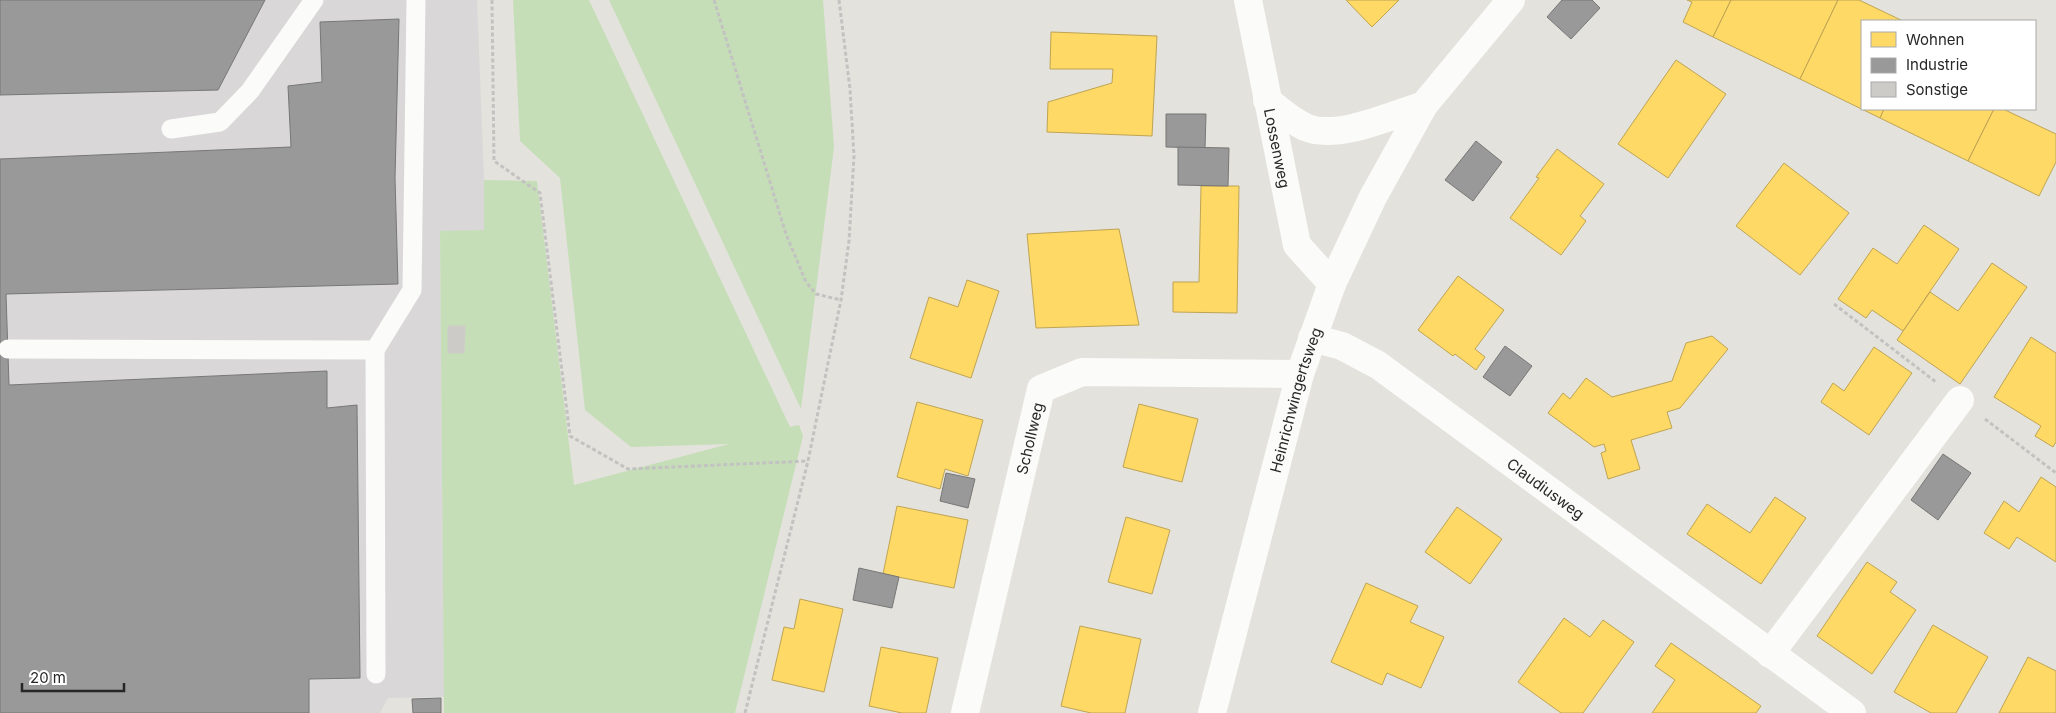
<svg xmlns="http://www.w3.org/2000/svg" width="2056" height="713" font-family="Inter,sans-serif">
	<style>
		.industrial { fill: #d9d7d8 }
		.green { fill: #c5deb8 }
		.homes { fill: #ffd966; stroke: #bea453 }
		.industry { fill: #999; stroke: #777 }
		.building { fill: #cdcbc7; stroke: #cfcdc9 }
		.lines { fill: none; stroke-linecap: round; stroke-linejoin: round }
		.path { stroke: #c2c2c1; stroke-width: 3; stroke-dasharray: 4 2.5; stroke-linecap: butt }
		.lane { stroke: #fbfbfa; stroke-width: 19 }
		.street { stroke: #fbfbfa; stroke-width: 28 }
		.labels { text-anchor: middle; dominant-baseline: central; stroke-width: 5; stroke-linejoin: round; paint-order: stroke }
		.street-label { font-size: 15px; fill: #272727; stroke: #fff }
	</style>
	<rect width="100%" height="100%" fill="#e4e2dc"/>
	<!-- industrial -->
	<polygon class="industrial" points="0,0 477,0 484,180 485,230 440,232 444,697 388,698 380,713 0,713"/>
	<!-- green -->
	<g class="green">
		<polygon points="513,0 589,0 790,427 799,425 803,436 735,713 444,713 440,231 484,230 484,180 537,181 574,485 729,444 631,447 585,410 560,178 520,141"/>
		<polygon points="609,0 823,0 834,147 801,409"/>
	</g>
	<!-- homes -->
	<g class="homes">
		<polygon points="1346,0 1399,0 1372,27"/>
		<polygon points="1687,0 1731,0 1713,37 1683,22 1692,2"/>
		<polygon points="1731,0 1838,0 1800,79 1713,37"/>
		<polygon points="1838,0 1859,0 1903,21 1862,21 1862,109 1884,109 1880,118 1800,79"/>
		<polygon points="1051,32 1157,36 1152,136 1047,132 1048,102 1112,83 1113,69 1050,69"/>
		<polygon points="1676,60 1726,94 1668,178 1618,144"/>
		<polygon points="1884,109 1994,109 1968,161 1880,118"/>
		<polygon points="1994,109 2003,109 2056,134 2056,162 2039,196 1968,161"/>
		<polygon points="1557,149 1604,184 1580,216 1586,221 1561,255 1510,218 1539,178 1536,177"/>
		<polygon points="1784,163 1849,213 1800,275 1736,226"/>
		<polygon points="1201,186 1239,186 1237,313 1173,312 1173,282 1199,282"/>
		<polygon points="1924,225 1959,249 1903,331 1872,310 1866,318 1838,299 1873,248 1897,264"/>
		<polygon points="1119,229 1139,325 1036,328 1027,234"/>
		<polygon points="1992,263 2027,287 1960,384 1897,340 1930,292 1958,311"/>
		<polygon points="1458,276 1504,310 1475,349 1485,357 1476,370 1455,354 1453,356 1418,330"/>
		<polygon points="967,280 999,291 971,378 910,358 929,297 958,307"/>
		<polygon points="1712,336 1728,349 1680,408 1667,412 1672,428 1631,440 1640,469 1608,479 1601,453 1606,451 1604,444 1594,447 1548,413 1563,393 1570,399 1586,378 1612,397 1672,381 1686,343"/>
		<polygon points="2031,337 2056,353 2056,442 2053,447 2035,436 2041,426 1994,397"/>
		<polygon points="1874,347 1912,373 1869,435 1821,402 1833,383 1844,391"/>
		<polygon points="917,402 983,420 968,476 945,469 940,489 897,477"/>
		<polygon points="1139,404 1198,419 1182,482 1123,467"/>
		<polygon points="2041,477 2056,487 2056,562 2017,537 2009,549 1984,533 2004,501 2019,512"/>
		<polygon points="1775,497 1806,518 1761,584 1687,534 1707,504 1750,533"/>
		<polygon points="897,506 968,520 954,588 883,574"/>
		<polygon points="1457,507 1502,539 1470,584 1425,552"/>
		<polygon points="1126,517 1170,530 1152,594 1108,582"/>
		<polygon points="1867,562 1897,582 1890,592 1916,610 1872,674 1817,636"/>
		<polygon points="1366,583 1418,606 1410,622 1444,637 1421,688 1387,673 1382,685 1331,662"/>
		<polygon points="800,599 843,609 824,692 772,680 784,627 794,629"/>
		<polygon points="1564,618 1590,637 1603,620 1634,642 1583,713 1561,713 1518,682"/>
		<polygon points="1933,625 1988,657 1956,713 1931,713 1894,692"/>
		<polygon points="1080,626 1141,639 1125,713 1091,713 1061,706"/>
		<polygon points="1671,643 1761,706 1756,713 1652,713 1675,680 1655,666"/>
		<polygon points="881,647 938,658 926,713 902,713 869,706"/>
		<polygon points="2028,657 2056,671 2056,713 1999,713"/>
	</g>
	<!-- industry -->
	<g class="industry">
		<polygon points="0,0 265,0 218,90 0,95"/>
		<polygon points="1562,0 1592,0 1600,8 1571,39 1547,17"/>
		<polygon points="399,19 395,178 398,284 6,294 9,385 327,371 327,408 357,405 360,678 309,679 309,713 0,713 0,159 291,147 288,86 322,82 320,22"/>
		<polygon points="1166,114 1206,114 1205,148 1166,147"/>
		<polygon points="1476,141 1502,162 1473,201 1445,180"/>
		<polygon points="1178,147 1229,148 1228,186 1178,185"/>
		<polygon points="1505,346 1532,366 1510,396 1483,377"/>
		<polygon points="1943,454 1971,473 1938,520 1911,500"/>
		<polygon points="946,473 975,479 968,508 940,501"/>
		<polygon points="859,568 899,577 892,608 853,600"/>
		<polygon points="441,698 441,713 413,713 412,699"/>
	</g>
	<!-- building -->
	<polygon class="building" points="448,326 465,326 464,353 448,353"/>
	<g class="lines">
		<!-- path -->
		<g class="path">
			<polyline points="492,0 494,161 540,193 570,436 628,469 808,461"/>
			<polyline points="714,0 786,234 806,282 816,294 841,300"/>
			<polyline points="1834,304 1936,382"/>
			<polyline points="1985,419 2056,473"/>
			<polyline points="745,713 808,461 841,300 849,241 854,156 850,89 839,0"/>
		</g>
		<!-- lane -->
		<g class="lane">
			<polyline points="171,129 220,122 250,91 314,0"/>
			<polyline points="8,349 375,350 376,674"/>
			<polyline points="375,350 412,290 416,0"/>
		</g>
		<!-- street -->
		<g class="street">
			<path id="s1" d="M 1248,0 L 1297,245 L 1332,284"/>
			<path d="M 1267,100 C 1279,110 1290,120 1305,127 C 1337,141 1392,115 1424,105"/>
			<path id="s2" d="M 1312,338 L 1342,346 L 1378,365 L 1852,713"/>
			<polyline points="1770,654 1960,400"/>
			<path id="s3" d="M 965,713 L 1041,389 L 1082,372 L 1300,374"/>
			<path id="s4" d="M 1212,713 L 1300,374 L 1332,284 L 1373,197 L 1424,105 L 1511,0"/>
		</g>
	</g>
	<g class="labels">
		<!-- street labels -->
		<g class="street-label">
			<text stroke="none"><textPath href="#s1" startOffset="151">Lossenweg</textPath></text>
			<text stroke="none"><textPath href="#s4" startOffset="324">Heinrichwingertsweg</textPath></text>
			<text stroke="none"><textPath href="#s3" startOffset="282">Schollweg</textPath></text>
			<text stroke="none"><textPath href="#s2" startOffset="280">Claudiusweg</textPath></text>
		</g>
	</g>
	<!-- legend -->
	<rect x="1861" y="20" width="175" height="90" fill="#ffffff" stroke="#a9a9a9"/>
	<rect x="1871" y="32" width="25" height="15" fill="#ffd966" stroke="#a9a9a9"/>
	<text x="1906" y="45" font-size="15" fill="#272727">Wohnen</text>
	<rect x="1871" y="58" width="25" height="15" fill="#999999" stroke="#a9a9a9"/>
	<text x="1906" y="70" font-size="15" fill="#272727">Industrie</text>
	<rect x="1871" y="82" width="25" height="15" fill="#cdcbc7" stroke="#a9a9a9"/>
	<text x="1906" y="95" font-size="15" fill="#272727">Sonstige</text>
	<!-- scale -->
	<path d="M22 683v8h102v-8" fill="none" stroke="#272727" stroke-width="2.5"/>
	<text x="30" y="683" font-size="15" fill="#272727" stroke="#ffffff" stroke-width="4" paint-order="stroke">20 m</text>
</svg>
